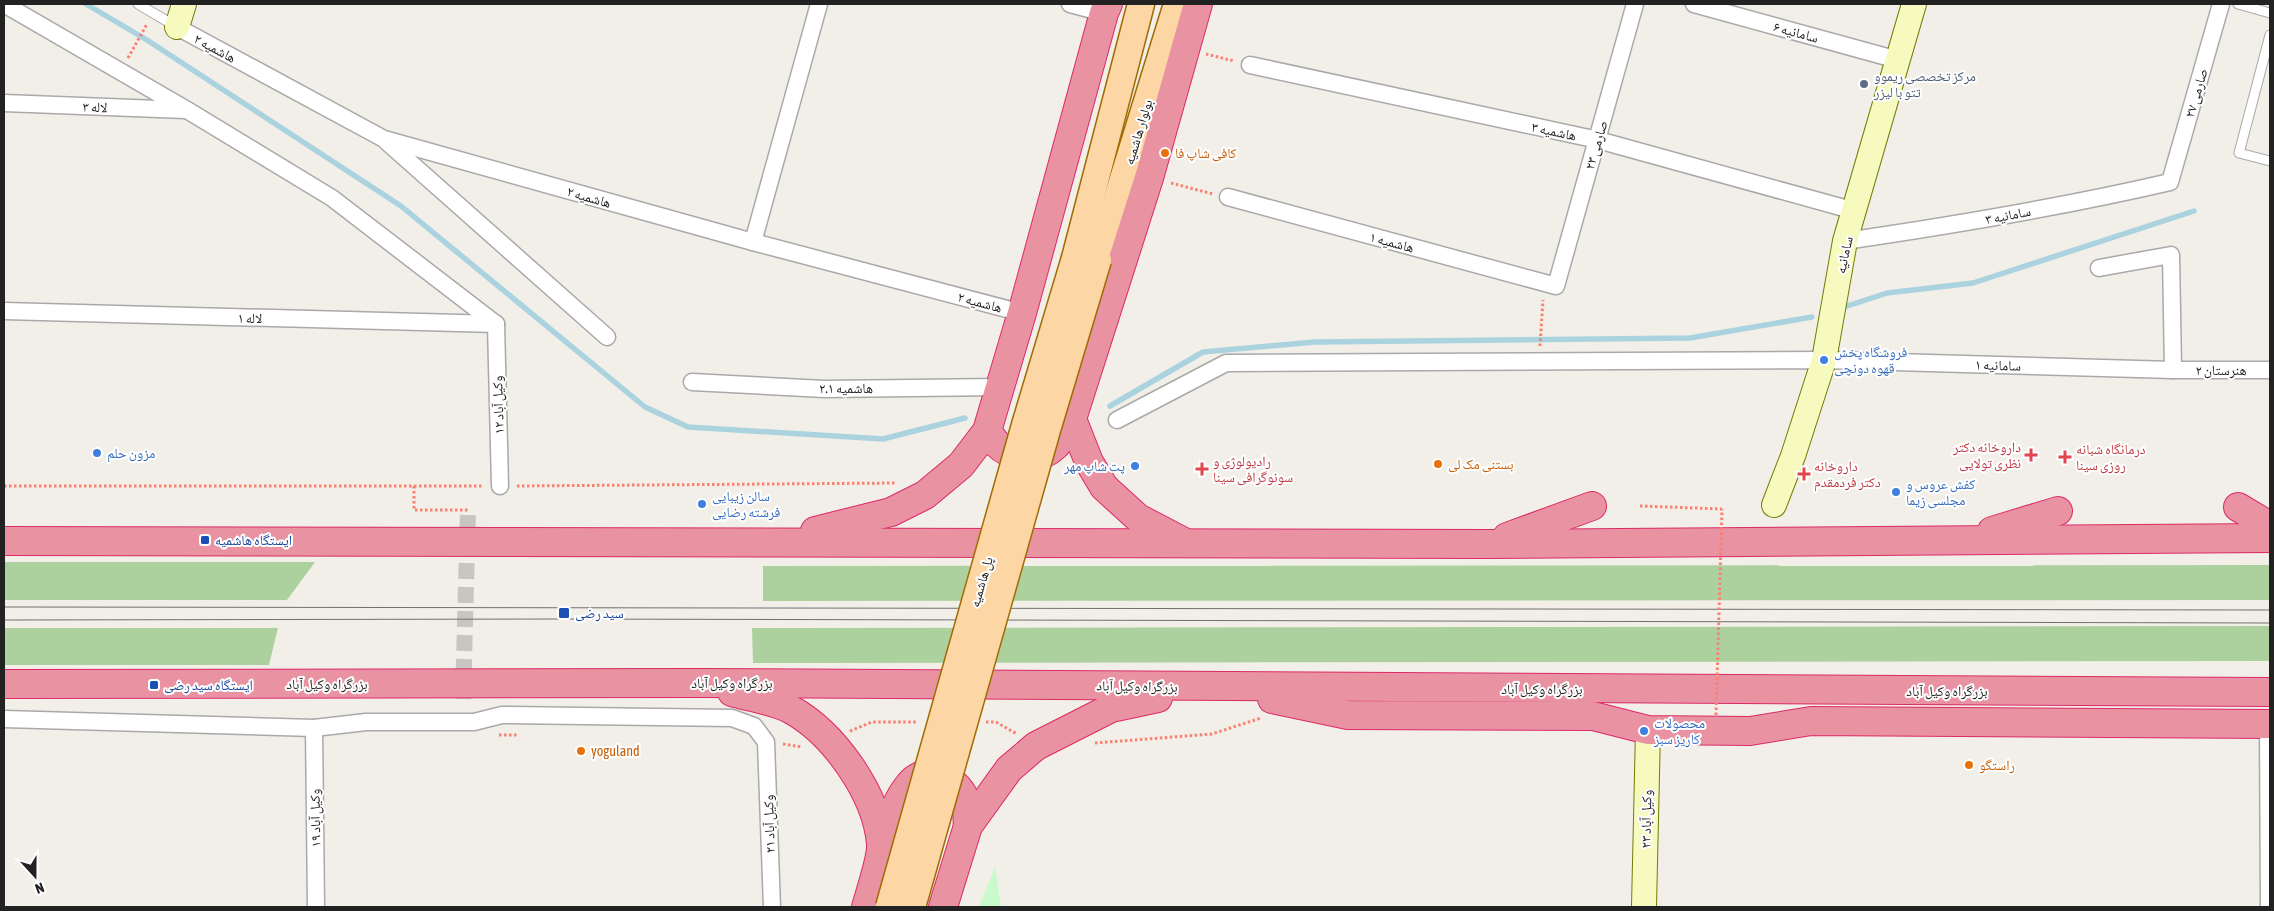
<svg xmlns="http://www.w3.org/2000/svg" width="2274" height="911" font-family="'Asap Condensed','Noto Naskh Arabic',sans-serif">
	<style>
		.forest { fill: #add19e }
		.park { fill: #c8facc }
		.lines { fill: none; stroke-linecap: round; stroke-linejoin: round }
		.stream { stroke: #aad3df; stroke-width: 5.5 }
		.street-tunnel { stroke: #c8c6c1; stroke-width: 16; stroke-dasharray: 16 8; stroke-linecap: butt }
		.lane-casing { stroke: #a9a9a9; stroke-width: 11 }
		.street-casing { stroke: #a9a9a9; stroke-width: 19 }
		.secondary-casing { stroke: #707d05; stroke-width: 26 }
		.primary-casing { stroke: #a06b00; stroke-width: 29 }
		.highway-casing { stroke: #dc2a67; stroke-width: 30 }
		.path { stroke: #fa8072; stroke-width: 3; stroke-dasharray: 2.5 2.5; stroke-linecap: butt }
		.lane { stroke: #fff; stroke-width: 9 }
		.street { stroke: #fff; stroke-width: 16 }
		.secondary { stroke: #f7fabf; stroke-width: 24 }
		.primary { stroke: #fcd6a4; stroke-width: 26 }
		.highway { stroke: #e892a2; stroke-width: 28 }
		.tram { stroke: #707070; stroke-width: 1 }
		.primary-bridge-casing { stroke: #a06b00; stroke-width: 29; stroke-linecap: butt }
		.path-bridge { stroke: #fa8072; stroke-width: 3; stroke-dasharray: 2.5 2.5; stroke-linecap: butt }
		.primary-bridge { stroke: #fcd6a4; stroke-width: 26 }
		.service-dot { fill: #5c6f8a; stroke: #fff; stroke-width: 2 }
		.food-dot { fill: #e8710a; stroke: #fff; stroke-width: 2 }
		.shop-dot { fill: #3f7fe0; stroke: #fff; stroke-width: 2 }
		.health-dot { fill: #e0444e; stroke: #fff; stroke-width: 2 }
		.transit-dot { fill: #1a4fb4; stroke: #fff; stroke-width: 2 }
		.labels { text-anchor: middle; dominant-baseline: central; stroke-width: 4; stroke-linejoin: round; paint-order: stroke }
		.street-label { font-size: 14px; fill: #222; stroke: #fff }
		.service-label { font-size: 14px; fill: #4e5e75; stroke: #fff; text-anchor: start }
		.food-label { font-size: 14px; fill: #c56008; stroke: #fff; text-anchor: start }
		.shop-label { font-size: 14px; fill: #366cbe; stroke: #fff; text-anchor: start }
		.health-label { font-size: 14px; fill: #be3a42; stroke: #fff; text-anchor: start }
		.transit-label { font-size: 14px; fill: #164399; stroke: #fff; text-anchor: start }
	</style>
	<rect width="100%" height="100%" fill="#f2efe9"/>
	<!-- forest -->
	<g class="forest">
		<polygon points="4,562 315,562 287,600 4,600"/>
		<polygon points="2270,565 2270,600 763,601 763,566"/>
		<polygon points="2270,626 2270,661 753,663 752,628"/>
		<polygon points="4,628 278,628 269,665 4,665"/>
	</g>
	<!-- park -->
	<polygon class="park" points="995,867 1001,907 979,907"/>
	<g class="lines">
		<!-- stream -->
		<g class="stream">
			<polyline points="86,4 147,40 401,206 645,407 688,427 883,439 965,418"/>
			<polyline points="1838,309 1887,293 1973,283 2194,211"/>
			<polyline points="1110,406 1203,352 1315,342 1690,338 1812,317"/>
		</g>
		<!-- street-tunnel -->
		<polyline class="street-tunnel" points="463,699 468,510"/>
		<!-- lane casing -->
		<g class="lane-casing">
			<g id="lane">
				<polyline points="138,4 177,27"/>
				<polyline points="2238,4 2270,13"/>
				<polyline points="2270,35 2239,153 2270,161"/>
			</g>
		</g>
		<!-- street casing -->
		<g class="street-casing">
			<g id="street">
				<polyline points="4,4 187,110 332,198 496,324"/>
				<polyline points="1070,4 1104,13"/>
				<polyline points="1694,4 1898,60"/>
				<polyline points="177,27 384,139 753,242 1022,313"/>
				<polyline points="1250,65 1598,140 1855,211"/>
				<polyline points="4,103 185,110"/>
				<polyline points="387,142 607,337"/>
				<polyline points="1228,197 1556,286 1635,4"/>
				<path d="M 1845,241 C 1954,225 2063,207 2170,182 L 2221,4"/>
				<polyline points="753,242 819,4"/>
				<polyline points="2099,268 2171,255 2173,370"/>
				<polyline points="4,311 496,324"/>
				<polyline points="496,324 500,486"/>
				<polyline points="692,382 824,389 1001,387"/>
				<polyline points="1117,420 1226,363 1824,360 2173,370 2270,370"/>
				<polyline points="4,719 314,728 366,722 474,722 502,715 732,718 754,726 766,742 772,907"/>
				<polyline points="2268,724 2269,907"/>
				<polyline points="314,728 316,907"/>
			</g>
		</g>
		<!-- secondary casing -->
		<g class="secondary-casing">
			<g id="secondary">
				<polyline points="177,27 184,4"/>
				<polyline points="1774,505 1793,456 1824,360 1845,241 1914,4"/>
				<polyline points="1644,907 1648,730"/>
			</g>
		</g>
		<!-- primary casing -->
		<g class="primary-casing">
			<g id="primary">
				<polyline points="1075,258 1141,4"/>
				<polyline points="1098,260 1177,4"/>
			</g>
		</g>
		<!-- highway casing -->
		<g class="highway-casing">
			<g id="highway">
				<path d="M 987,431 C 990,435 993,440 997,444 C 1011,458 1040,461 1055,446 C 1062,440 1067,427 1072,419"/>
				<polyline points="2238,507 2270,526"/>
				<polyline points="815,531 891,512 925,495 961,465 987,431 1022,313 1104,13 1108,4"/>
				<polyline points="1992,531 2058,511"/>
				<polyline points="1507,537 1592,506"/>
				<polyline points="4,541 1488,544 2270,538"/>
				<polyline points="1182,541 1138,518 1104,487 1089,462 1072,419 1149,178 1198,4"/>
				<polyline points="4,684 699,683 2270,692"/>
				<path d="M 732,692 C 749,697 775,701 790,709 C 834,733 877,794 881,844 C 882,857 870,893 866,907"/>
				<polyline points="1272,699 1348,715 1593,716 1648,730 1750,731 1811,721 2270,724"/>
				<path d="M 881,845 C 889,825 895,802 909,785 C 926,763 956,777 965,799 C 968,806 967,817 968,826"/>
				<polyline points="943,907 968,826 1009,769 1036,746 1111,708 1158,698"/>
			</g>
		</g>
		<!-- path -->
		<g class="path">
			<polyline points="1206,54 1234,61"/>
			<polyline points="128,58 147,24"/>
			<polyline points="1171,183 1213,194"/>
			<polyline points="1540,346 1543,300"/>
			<polyline points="4,486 483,486"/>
			<polyline points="414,486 414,510 468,510"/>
			<polyline points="517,486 896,483"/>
			<polyline points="1640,506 1722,509"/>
			<polyline points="986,722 996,722 1017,734"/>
			<polyline points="850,731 872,722 918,722"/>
			<polyline points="499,735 518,735"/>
			<polyline points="1095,743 1212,734 1261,718"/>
			<polyline points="783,744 802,747"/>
		</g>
		<!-- lane -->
		<use href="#lane" class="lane"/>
		<!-- street -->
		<use href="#street" class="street"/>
		<!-- secondary -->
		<use href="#secondary" class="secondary"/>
		<!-- primary -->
		<use href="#primary" class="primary"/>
		<!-- highway -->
		<use href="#highway" class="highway"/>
		<!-- tram -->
		<g class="tram">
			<polyline points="4,607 2270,610"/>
			<polyline points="4,620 564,619 2270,623"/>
		</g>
		<!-- primary-bridge casing -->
		<g class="primary-bridge-casing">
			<g id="primary-bridge">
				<polyline points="889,907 1025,425 1075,258"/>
				<polyline points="912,907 1047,430 1098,260"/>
			</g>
		</g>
		<!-- path-bridge -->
		<polyline class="path-bridge" points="1716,715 1722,509"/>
		<!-- primary-bridge -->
		<use href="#primary-bridge" class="primary-bridge"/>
	</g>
	<!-- markers -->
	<circle class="service-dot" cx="1864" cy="84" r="5"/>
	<g class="food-dot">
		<circle cx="1165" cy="153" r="5"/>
		<circle cx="1438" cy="464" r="5"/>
		<circle cx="581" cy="751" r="5"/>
		<circle cx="1969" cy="765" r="5"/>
	</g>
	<g class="shop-dot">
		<circle cx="1824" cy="360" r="5"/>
		<circle cx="97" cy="453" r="5"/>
		<circle cx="1135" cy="466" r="5"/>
		<circle cx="1896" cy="492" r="5"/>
		<circle cx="702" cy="504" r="5"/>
		<circle cx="1644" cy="731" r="5"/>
	</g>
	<g class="health-dot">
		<path d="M2028.5 447.5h5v5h5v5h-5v5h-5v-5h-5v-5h5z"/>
		<path d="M2062.5 449.5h5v5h5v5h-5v5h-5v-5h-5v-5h5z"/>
		<path d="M1199.5 461.5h5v5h5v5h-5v5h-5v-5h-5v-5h5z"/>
		<path d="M1801.5 466.5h5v5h5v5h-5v5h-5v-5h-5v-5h5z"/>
	</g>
	<g class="transit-dot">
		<rect x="200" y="535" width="10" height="10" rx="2.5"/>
		<rect x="558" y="607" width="12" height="12" rx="2.5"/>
		<rect x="149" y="680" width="10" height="10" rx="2.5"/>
	</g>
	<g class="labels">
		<!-- street labels -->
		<g class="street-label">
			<text transform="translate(1796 32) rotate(15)">سامانیه ۶</text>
			<text transform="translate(215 48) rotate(28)">هاشمیه ۲</text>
			<text transform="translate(2196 93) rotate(-74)">صارمی ۲۷</text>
			<text transform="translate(95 107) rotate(2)">لاله ۳</text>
			<text transform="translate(1554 131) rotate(12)">هاشمیه ۳</text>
			<text transform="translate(1138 132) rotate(-73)">بولوار هاشمیه</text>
			<text transform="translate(1596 145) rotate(-74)">صارمی ۲۳</text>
			<text transform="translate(589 197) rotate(16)">هاشمیه ۲</text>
			<text transform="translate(2008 215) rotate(-11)">سامانیه ۳</text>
			<text transform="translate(1392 242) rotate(15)">هاشمیه ۱</text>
			<text transform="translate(1844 255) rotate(-78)">سامانیه</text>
			<text transform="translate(980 302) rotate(15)">هاشمیه ۲</text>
			<text transform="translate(250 318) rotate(1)">لاله ۱</text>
			<text transform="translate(1998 365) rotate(2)">سامانیه ۱</text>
			<text x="2221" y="370">هنرستان ۲</text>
			<text x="846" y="388">هاشمیه ۲.۱</text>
			<text transform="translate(498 405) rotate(-92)">۱۲ وکیل آباد</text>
			<text transform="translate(981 582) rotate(-74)">پل هاشمیه</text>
			<text x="732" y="683">بزرگراه وکیل آباد</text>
			<text x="327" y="684">بزرگراه وکیل آباد</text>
			<text transform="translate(1137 686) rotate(1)">بزرگراه وکیل آباد</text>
			<text x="1542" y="689">بزرگراه وکیل آباد</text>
			<text x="1947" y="691">بزرگراه وکیل آباد</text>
			<text transform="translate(315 818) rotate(-91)">۱۹ وکیل آباد</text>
			<text transform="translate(1646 819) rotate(-89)">۲۳ وکیل آباد</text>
			<text transform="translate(769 824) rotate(-92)">۲۱ وکیل آباد</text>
		</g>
		<!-- service labels -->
		<g class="service-label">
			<text x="1874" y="76">مرکز تخصصی ریموو<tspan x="1874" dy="16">تتو با لیزر</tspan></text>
		</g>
		<!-- food labels -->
		<g class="food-label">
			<text x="1175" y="153">کافی شاپ فا</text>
			<text x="1448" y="464">بستنی مک لی</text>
			<text x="591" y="751">yoguland</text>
			<text x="1979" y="765">راستگو</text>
		</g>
		<!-- shop labels -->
		<g class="shop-label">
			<text x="1834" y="352">فروشگاه پخش<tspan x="1834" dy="16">قهوه دونچی</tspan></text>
			<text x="107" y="453">مزون حلم</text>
			<text x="1125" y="466" text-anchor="end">پت شاپ مهر</text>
			<text x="1906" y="484">کفش عروس و<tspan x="1906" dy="16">مجلسی زیما</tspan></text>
			<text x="712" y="496">سالن زیبایی<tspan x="712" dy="16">فرشته رضایی</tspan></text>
			<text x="1654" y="723">محصولات<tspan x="1654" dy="16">کاریز سبز</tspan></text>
		</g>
		<!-- health labels -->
		<g class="health-label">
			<text x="2021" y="447" text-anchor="end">داروخانه دکتر<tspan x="2021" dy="16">نظری تولایی</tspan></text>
			<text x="2076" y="449">درمانگاه شبانه<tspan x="2076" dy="16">روزی سینا</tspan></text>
			<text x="1213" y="461">رادیولوژی و<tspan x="1213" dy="16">سونوگرافی سینا</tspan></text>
			<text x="1814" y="466">داروخانه<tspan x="1814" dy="16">دكتر فردمقدم</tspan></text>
		</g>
		<!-- transit labels -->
		<g class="transit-label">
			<text x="215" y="540">ایستگاه هاشمیه</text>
			<text x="575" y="613">سید رضی</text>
			<text x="164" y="685">ایستگاه سید رضی</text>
		</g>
	</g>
	<!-- border -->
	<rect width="2274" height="911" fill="none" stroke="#222222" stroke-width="10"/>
	<!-- north arrow -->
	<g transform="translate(35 876) rotate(159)" stroke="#ffffff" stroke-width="4" paint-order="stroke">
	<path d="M0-4L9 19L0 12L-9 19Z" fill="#222222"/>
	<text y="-8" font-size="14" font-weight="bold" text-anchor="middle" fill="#222222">N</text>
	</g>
</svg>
